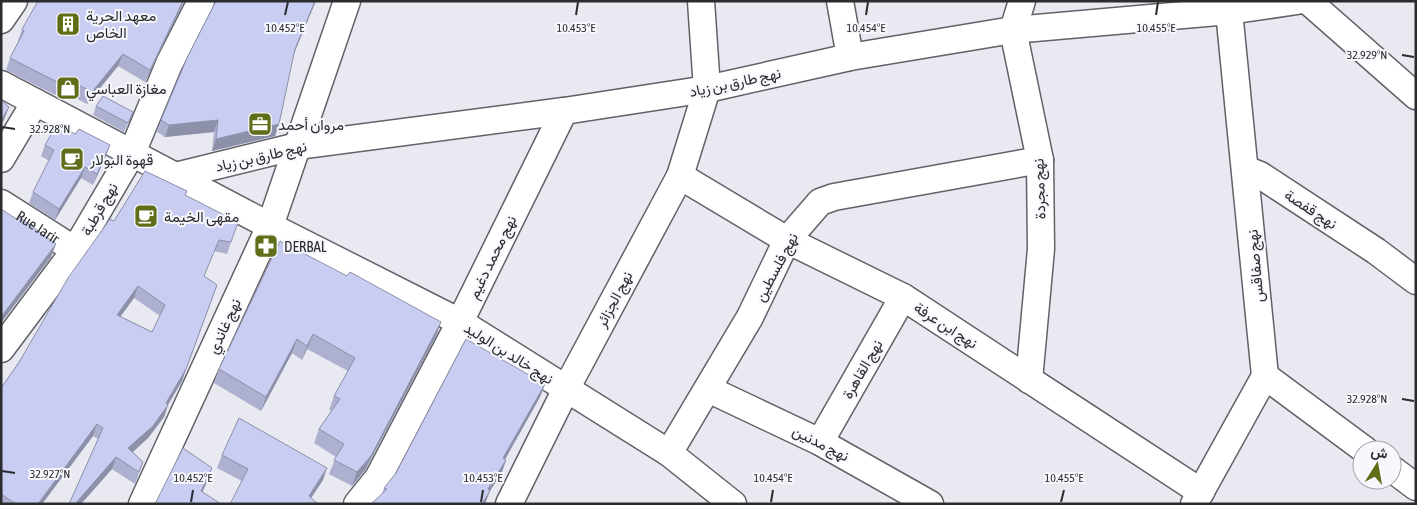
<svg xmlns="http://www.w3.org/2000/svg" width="1417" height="505" font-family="'Asap Condensed',Vazirmatn,sans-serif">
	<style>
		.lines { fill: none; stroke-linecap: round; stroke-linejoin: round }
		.minor-casing { stroke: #616268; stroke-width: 29 }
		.minor { stroke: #fff; stroke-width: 26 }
		.wall { fill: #adb0cf; fill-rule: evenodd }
		.shaded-wall { fill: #8d90a9 }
		.building { fill: #c9cdf1; stroke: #8d90a9; fill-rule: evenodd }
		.ticks { fill: none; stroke: #2b2c2e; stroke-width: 2 }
		.labels { text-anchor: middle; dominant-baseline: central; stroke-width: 4; stroke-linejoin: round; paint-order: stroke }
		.poi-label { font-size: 15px; fill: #2b2c2e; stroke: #f7f8fe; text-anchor: start }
		.street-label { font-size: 15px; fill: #2b2c2e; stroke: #f7f8fe }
		.ticks-label { font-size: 12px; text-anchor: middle; fill: #2b2c2e; stroke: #f7f8fe; stroke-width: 4; stroke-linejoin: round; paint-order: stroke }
	</style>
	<rect width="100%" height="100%" fill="#e9eaf1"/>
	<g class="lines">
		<!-- minor casing -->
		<g class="minor-casing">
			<g id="minor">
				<polyline points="840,1 850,57"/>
				<polyline points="1022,1 1013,30 1040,160 1041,249 1029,380"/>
				<polyline points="1308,1 1416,96"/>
				<polyline points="1,20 14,1"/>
				<polyline points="1,84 270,226 460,322 669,453 733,504"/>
				<polyline points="1,159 35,102"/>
				<polyline points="1245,169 1260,175 1376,251 1416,281"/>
				<polyline points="175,176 297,146 564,111 707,89 850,57 1013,30 1229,11 1297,1"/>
				<polyline points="680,176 787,240 903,297 1201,492"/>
				<path id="s1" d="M 1,203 L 75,250"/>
				<polyline points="1,349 75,250 132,153 169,64 201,1"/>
				<polyline points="1265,376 1365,450"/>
				<polyline points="708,389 820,442 930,504"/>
				<polyline points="820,442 903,297"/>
				<polyline points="669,453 750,317 787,240 820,202 834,197 1040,160"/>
				<polyline points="1392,469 1416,487"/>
				<polyline points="142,504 270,226 347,1"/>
				<polyline points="357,504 378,478 388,459 460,322 564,111"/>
				<polyline points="509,504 566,389 680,176 707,89 701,1"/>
				<polyline points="1194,504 1265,376 1228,1"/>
			</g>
		</g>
		<!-- minor -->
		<use href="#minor" class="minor"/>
	</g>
	<!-- wall -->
	<g class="wall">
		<polygon points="184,1 145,82 118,66 87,104 58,89 55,95 6,70 10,58 19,42 18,41 22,29"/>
		<polygon points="294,52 279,124 275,136 212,151 214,132 165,137 157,132 161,120"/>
		<polygon points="96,106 133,112 124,132 93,115"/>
		<polygon points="75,134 106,156 93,185 81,178 55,220 29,203 33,192 49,161 41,156 45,145"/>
		<path d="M 187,191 L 185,195 L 231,242 L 227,254 L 214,251 L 204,276 L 217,285 L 182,381 L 168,405 L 164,417 L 148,438 L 133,452 L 143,462 L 135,484 L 112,469 L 81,504 L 69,504 L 98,439 L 93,436 L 42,504 L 1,504 L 1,388 L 114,221 ZM 134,298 L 160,316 L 152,332 L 120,316 Z"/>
		<polygon points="347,276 441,322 436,336 365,470 352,486 329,474 336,457 314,443 319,429 332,411 329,410 334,396 348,371 307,349 302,360 292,353 261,411 214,383 219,369"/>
		<polygon points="545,384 540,397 505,459 506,460 502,472 382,494 384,488"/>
		<polygon points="222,455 323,480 311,498 242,481 217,468"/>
	</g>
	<!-- shaded-wall -->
	<g class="shaded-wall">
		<polygon points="183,1 184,1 145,82 150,70"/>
		<polygon points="315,1 316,1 291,61 295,49"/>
		<polygon points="123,54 118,66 87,104 92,92"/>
		<polygon points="63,77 58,89 55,95 59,83"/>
		<polygon points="9,107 4,120 1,125 1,121"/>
		<polygon points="218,120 214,132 165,137 169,125"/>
		<polygon points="279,124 275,136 212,151 216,139"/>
		<polygon points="110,145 106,156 93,185 97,174"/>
		<polygon points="85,167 81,178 55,220 59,209"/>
		<polygon points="56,244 51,257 1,323 1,317"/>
		<polygon points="138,286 134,298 113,327 117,315"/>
		<polygon points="441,322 436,336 365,470 352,486 357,472"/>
		<polygon points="313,334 307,349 302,360 307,346"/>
		<polygon points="297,339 292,353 261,411 266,397"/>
		<polygon points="186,369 182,381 164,411 168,405 164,417 148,438 124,460 128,448 166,403"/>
		<polygon points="545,384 540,397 499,470 503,458"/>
		<polygon points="97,424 93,436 42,504 38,504"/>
		<polygon points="116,457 112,469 81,504 75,504"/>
		<polygon points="506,460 502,472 490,491 485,504 482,504 488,489"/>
		<polygon points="212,468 208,480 197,504 201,491"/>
		<polygon points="327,468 323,480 307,504 309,496"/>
	</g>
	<!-- building -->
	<g class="building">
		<polygon points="38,1 183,1 150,70 123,54 92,92 63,77 59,83 10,58 24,31 22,29"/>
		<polygon points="216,1 315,1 295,49 279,124 216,139 218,120 169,125 161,120 187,58"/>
		<polygon points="103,96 133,112 128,123 96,106"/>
		<polygon points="1,100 9,107 1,121"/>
		<polygon points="57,124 75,134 79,129 110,145 97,174 85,167 59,209 33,192 54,150 45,145"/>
		<path d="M 145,171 L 187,191 L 185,195 L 238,222 L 231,242 L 219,240 L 204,276 L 217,285 L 186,369 L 166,403 L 168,405 L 153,426 L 128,448 L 143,462 L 139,472 L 116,457 L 75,504 L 69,504 L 103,428 L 97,424 L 38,504 L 16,504 L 1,494 L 1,388 L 18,364 L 68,278 L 110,219 L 114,221 ZM 138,286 L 165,305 L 152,332 L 117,315 Z"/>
		<polygon points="1,209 18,220 19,217 56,244 1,317"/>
		<polygon points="280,241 347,276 350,272 441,322 371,456 357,472 334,460 344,444 319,429 340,399 334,396 355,358 313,334 307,346 297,339 266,397 219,369"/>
		<polygon points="466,339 545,384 503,458 506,460 488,489 490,491 482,504 371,504 387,489 384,488 396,473"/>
		<polygon points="239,418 327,468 309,496 318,504 230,504 248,469 222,455"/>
		<polygon points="183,448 212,468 201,491 221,504 155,504"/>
	</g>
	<!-- ticks -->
	<path class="ticks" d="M 285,15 L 288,2M 576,15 L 578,2M 866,15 L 868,2M 1156,15 L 1158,2M 1402,55 L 1414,57M 2,127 L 15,129M 1402,399 L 1414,401M 2,471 L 15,473M 191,502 L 193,490M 481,502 L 483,490M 771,502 L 773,490M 1061,502 L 1064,490"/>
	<!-- icons -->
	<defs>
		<g id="building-square" transform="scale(1.25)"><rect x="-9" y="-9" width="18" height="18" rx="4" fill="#5f6e19" stroke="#f7f8fe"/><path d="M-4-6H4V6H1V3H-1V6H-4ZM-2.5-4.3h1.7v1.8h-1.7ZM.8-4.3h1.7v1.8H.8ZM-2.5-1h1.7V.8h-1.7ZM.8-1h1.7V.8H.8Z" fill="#fff"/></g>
		<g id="shop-square" transform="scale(1.25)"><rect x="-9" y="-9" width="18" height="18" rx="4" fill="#5f6e19" stroke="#f7f8fe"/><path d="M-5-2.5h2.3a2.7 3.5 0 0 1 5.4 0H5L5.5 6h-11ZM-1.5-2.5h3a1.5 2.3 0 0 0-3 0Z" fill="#fff"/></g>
		<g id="office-square" transform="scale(1.25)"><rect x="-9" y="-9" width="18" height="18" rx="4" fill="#5f6e19" stroke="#f7f8fe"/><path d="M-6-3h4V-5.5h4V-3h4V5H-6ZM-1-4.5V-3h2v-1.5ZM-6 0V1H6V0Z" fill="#fff"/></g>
		<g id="cafe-square" transform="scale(1.25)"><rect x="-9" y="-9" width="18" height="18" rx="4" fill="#5f6e19" stroke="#f7f8fe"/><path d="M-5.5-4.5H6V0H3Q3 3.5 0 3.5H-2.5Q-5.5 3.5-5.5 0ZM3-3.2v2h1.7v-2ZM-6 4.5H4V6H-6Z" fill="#fff"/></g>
		<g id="pharmacy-square" transform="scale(1.25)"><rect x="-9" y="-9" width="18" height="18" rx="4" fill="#5f6e19" stroke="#f7f8fe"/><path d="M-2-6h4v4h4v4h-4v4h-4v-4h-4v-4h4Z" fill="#fff"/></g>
	</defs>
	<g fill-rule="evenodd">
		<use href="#building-square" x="68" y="24"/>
		<use href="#shop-square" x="68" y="88"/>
		<use href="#office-square" x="260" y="124"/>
		<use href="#cafe-square" x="72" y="159"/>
		<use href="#cafe-square" x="146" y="216"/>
		<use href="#pharmacy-square" x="266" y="246"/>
	</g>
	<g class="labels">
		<!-- poi labels -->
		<g class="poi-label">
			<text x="86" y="15">معهد الحرية<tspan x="86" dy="17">الخاص</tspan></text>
			<text x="86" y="88">مغازة العباسي</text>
			<text x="278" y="124">مروان أحمد</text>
			<text x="90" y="159">قهوة البولار</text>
			<text x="164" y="216">مقهى الخيمة</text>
			<text x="284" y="246">DERBAL</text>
		</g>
		<!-- street labels -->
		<g class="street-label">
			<text transform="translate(735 82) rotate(-12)">نهج طارق بن زياد</text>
			<text transform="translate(261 156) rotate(-13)">نهج طارق بن زياد</text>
			<text transform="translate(1039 189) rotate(-92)">نهج مجردة</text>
			<text transform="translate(99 209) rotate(-60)">نهج قرطبة</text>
			<text transform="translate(1311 209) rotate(33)">نهج قفصة</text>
			<text stroke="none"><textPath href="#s1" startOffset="44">Rue Jarir</textPath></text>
			<text transform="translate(492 257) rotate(-64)">نهج محمد دغيم</text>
			<text transform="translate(1255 266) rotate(-95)">نهج صفاقس</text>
			<text transform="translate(776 267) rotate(-62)">نهج فلسطين</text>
			<text transform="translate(614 299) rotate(-62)">نهج الجزائر</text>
			<text transform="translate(946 325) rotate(33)">نهج ابن عرفة</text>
			<text transform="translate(224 326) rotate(-65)">نهج غاندي</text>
			<text transform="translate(509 353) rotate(32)">نهج خالد بن الوليد</text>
			<text transform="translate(862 369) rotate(-60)">نهج القاهرة</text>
			<text transform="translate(821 443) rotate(27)">نهج مدنين</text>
		</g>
	</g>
	<g class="ticks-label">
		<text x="285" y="32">10.452°E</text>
		<text x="576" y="32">10.453°E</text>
		<text x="866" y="32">10.454°E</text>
		<text x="1156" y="32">10.455°E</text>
		<text x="1367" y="59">32.929°N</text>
		<text x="50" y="133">32.928°N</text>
		<text x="1367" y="403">32.928°N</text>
		<text x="50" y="478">32.927°N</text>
		<text x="193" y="482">10.452°E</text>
		<text x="483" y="482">10.453°E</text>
		<text x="773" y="482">10.454°E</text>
		<text x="1064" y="482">10.455°E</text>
	</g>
	<!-- border -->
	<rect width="1417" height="505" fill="none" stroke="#2b2c2e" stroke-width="5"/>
	<!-- north arrow -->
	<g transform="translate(1377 465) rotate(11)"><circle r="24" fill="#f7f8fe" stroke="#a5a6ab"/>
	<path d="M0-4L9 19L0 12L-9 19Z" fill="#5f6e19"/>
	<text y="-8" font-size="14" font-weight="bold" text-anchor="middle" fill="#2b2c2e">ش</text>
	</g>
</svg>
